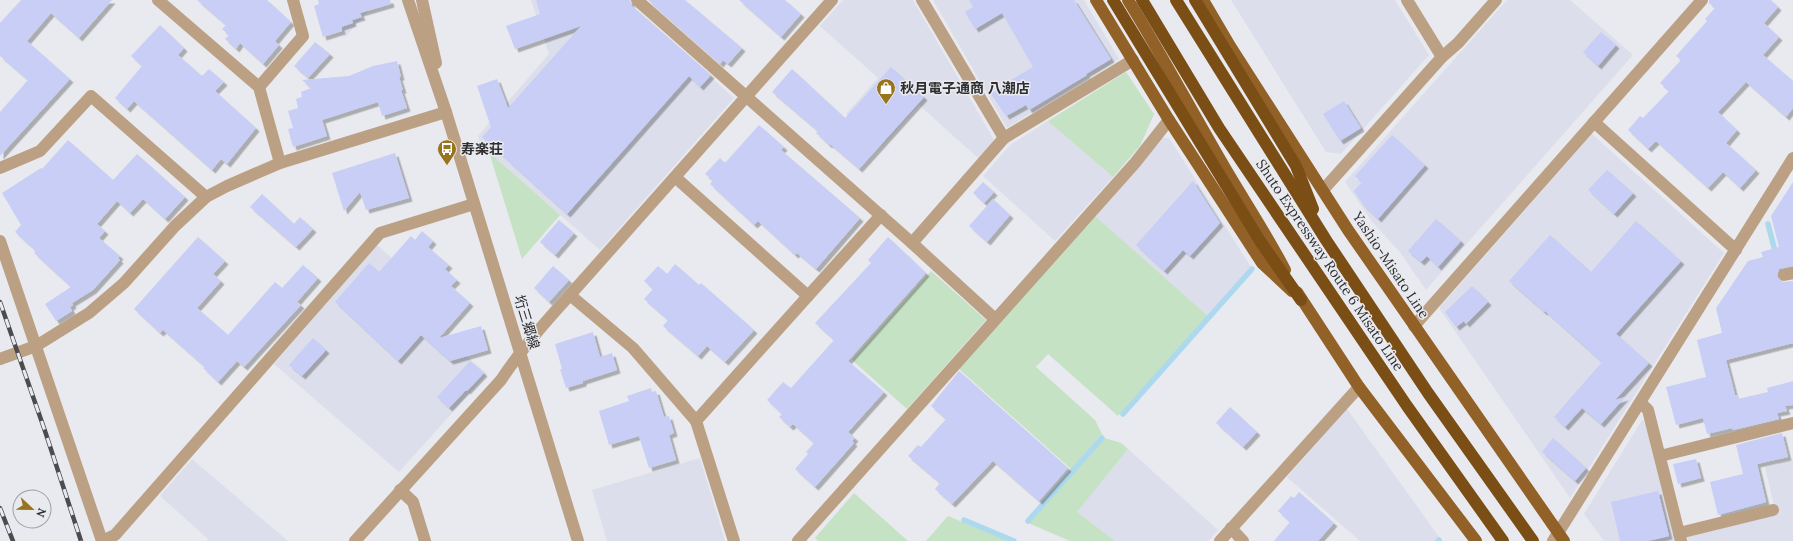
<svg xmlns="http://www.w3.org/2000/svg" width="1793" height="541" font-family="Lora,'Noto Sans JP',serif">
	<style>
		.built { fill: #dcdeeb }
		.green { fill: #c5e2c4 }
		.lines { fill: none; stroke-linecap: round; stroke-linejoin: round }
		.stream { stroke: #add9ee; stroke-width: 5.5 }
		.building { fill: #c8cef5; filter: url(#shadow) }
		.minor { stroke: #bca084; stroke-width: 12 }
		.major { stroke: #926127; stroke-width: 12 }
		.highway { stroke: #7a4e15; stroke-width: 12 }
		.rail-casing { stroke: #4c4c4f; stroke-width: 4.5 }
		.rail { stroke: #e9eaef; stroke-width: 3; stroke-dasharray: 9; stroke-linecap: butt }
		.labels { text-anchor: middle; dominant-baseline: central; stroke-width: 3; stroke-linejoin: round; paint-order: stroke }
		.poi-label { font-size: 14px; font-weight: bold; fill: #2e2e30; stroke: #e9eaef; text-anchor: start }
		.street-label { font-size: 14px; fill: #2e2e30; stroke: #e9eaef }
	</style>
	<defs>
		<filter id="shadow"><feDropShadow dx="3.5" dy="3.5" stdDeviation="0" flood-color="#0004"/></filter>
	</defs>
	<rect width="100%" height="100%" fill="#e9eaef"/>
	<!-- built -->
	<g class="built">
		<polygon points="334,0 377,2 345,37"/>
		<polygon points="531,0 624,0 734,98 600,250 481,145 478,136 549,54"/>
		<polygon points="843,0 913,0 994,140 978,158 919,105 882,146 846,114 878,78 820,26"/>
		<polygon points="933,0 1084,0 1119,59 1007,128"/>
		<polygon points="1231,0 1395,0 1429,55 1341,154 1326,152"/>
		<polygon points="1507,0 1570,0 1633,55 1426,290 1399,251 1373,223 1345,182"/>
		<polygon points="1048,121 1113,177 1055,241 983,176 1010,145"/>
		<polygon points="1592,134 1724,253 1570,498 1439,308"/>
		<polygon points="1162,138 1169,138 1251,267 1208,316 1094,215"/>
		<polygon points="377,245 406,271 391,289 487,374 399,472 274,364"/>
		<polygon points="1347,409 1442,541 1360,541 1287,477"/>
		<polygon points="1642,420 1646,421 1675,541 1604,541 1584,514"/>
		<polygon points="1128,449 1218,530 1208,541 1115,541 1077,512"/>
		<polygon points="700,458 725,541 607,541 592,490"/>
		<polygon points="192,459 288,541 206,541 208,539 160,496"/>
		<polygon points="1793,460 1793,541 1686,541 1685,537 1776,515 1765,467"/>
	</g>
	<!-- green -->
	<g class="green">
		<polygon points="1126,72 1154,114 1140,146 1113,177 1048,121"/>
		<polygon points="489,152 560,215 522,259"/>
		<polygon points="1094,215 1208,316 1118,416 1048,354 1036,367 1095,420 1102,434 1071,469 958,368"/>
		<polygon points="931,271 986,320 907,409 852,360"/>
		<polygon points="1105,438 1121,443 1128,449 1077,512 1115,541 1070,541 1028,523"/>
		<polygon points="854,493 908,541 818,541 815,538"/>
		<polygon points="948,516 1001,538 1008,541 926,541"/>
	</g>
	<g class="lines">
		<!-- stream -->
		<g class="stream">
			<polyline points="1768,224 1776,255"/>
			<polyline points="1123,414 1252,269"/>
			<polyline points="964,520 1014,541"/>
			<polyline points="1028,521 1102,438"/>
			<polyline points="1438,541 1439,540"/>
		</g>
	</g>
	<!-- building -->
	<g class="building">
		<polygon points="21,0 112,0 79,38 51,13 27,41 70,79 0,156 0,112 28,80 0,56 0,23"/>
		<polygon points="197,0 267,0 291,22 275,41 279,45 263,64 240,43 236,49 225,39 229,35 222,29 226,25"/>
		<polygon points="318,0 390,0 391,4 360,13 362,17 352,20 353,23 341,27 342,31 323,37 314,6 319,4"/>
		<polygon points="536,0 630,0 632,6 711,75 700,87 689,76 567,214 482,137 491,127 477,86 497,79 508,108 581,26 515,49 506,26 540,14"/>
		<polygon points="648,0 685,0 742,48 728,64 723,60 720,64"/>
		<polygon points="739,0 785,0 801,14 781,37"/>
		<polygon points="969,0 1074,0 1111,59 1086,74 1087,75 1029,110 1026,105 1006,116 991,94 1012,82 1011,80 1033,67 1002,13 975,29 965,12 973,7"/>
		<polygon points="1709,0 1771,0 1778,7 1764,23 1779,37 1763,55 1793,81 1793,108 1786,117 1746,82 1718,112 1737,130 1726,143 1756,170 1740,188 1723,172 1708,188 1656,141 1648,149 1628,130 1640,116 1643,118 1669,91 1660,83 1681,60 1676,56 1707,21 1705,19 1715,8 1709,3"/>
		<polygon points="160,25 184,48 178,55 202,76 209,69 224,82 215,91 256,128 227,164 221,159 212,170 134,101 127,109 115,98 142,66 131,56"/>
		<polygon points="1601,32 1616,45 1598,66 1583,52"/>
		<polygon points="315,42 330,54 308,78 294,66"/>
		<polygon points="397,61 401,77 399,77 403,90 401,90 407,108 382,116 378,102 322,120 327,136 293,147 288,129 293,128 288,111 298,108 296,99 302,97 301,92 311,88 302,80 349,76 373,66"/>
		<polygon points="891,67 924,97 859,169 830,144 829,145 816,133 818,131 772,92 792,69 845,118"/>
		<polygon points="1344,101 1361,128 1340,141 1323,114"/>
		<polygon points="759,125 784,147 781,150 860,218 816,269 797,253 795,255 758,221 754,225 710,184 713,180 705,174 720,158 725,163"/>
		<polygon points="1392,135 1425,165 1378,219 1364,206 1354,191 1362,182 1355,176"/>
		<polygon points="68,140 113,180 137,154 185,197 165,219 143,199 130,213 117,201 97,224 105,231 99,238 120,256 118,258 120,260 93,290 72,303 73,305 70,307 72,311 56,321 45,304 71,287 34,253 36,251 15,232 21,225 2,193 41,168 42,169"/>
		<polygon points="395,153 409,198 366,210 360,192 344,211 332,173"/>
		<polygon points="1607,170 1633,193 1614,214 1588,190"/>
		<polygon points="1193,181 1220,223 1190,256 1183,250 1164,271 1136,245"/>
		<polygon points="983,182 994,192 984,203 973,193"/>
		<polygon points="1793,182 1793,266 1779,269 1777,276 1782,282 1793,281 1793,343 1726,360 1735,395 1737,395 1738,399 1768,392 1767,388 1793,381 1793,405 1785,406 1787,411 1777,413 1779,419 1733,430 1732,428 1707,434 1703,418 1676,425 1666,387 1706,377 1697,340 1722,333 1716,308 1723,298 1748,261 1763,257 1761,252 1779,247 1771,216"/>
		<polygon points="262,194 294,224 300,217 313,229 296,247 250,207"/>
		<polygon points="993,199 1010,215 987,242 969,226"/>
		<polygon points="1436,219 1461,241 1438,267 1427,256 1421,262 1408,251"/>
		<polygon points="559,220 574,233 555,255 540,242"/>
		<polygon points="1636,221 1681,261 1616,334 1649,363 1615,400 1625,397 1601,424 1582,408 1565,427 1554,417 1602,362 1545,311 1544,312 1509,281 1550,235 1591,272"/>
		<polygon points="422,231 433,241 428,247 449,265 445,269 457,280 451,286 470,303 439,338 481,326 488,350 450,361 421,335 398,361 335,302 369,263 379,272 411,236 415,240"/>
		<polygon points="198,237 225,261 213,274 221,281 197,308 228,335 275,282 282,288 303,265 318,278 297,302 301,305 244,367 237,361 218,382 203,368 205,367 163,330 160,333 134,309"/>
		<polygon points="888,237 926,273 848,361 884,392 848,432 855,438 852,441 854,443 815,487 795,469 808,454 806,452 814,443 793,424 790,427 779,417 782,414 767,400 783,382 791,388 834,340 815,323 871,263 868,260"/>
		<polygon points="675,264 699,285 701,283 754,330 725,362 707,346 698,356 663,326 668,320 644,299 653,289 644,281 658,266 667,274"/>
		<polygon points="553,266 569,280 549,302 534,288"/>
		<polygon points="1472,286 1488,302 1466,324 1464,321 1456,327 1445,312"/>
		<polygon points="593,332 600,357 612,353 617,370 583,381 583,383 566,388 560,369 562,369 555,344"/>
		<polygon points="313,338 326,350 302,376 289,365"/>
		<polygon points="470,361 484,373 467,391 466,390 449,408 437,397"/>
		<polygon points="959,371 1068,468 1039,501 993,461 952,504 935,489 940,483 908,456 918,445 921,447 946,419 931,406"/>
		<polygon points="651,388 652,392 656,391 664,417 669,416 674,433 669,435 676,460 649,468 639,436 609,445 599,411 629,401 627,396"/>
		<polygon points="1230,407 1257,432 1243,447 1216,423"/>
		<polygon points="1782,433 1788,457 1757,464 1766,502 1718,515 1710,482 1743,474 1736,445"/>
		<polygon points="1553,438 1586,468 1575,481 1542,452"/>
		<polygon points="1696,459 1701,478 1678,484 1673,464"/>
		<polygon points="1658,491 1669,536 1648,541 1620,541 1611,502"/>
		<polygon points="1299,492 1334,523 1318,541 1274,541 1290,522 1278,511 1291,496 1294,498"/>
	</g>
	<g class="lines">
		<!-- minor -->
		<g class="minor">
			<polyline points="158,0 259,87 280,163"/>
			<polyline points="408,0 446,112 578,541"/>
			<polyline points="422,0 436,63"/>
			<polyline points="637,0 912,243 1004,138 1133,60"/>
			<polyline points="922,0 1004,138"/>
			<polyline points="1442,57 1458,43 1496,0"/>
			<polyline points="259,87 303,36 293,0"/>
			<polyline points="1594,122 1736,250"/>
			<polyline points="0,168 40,151 91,96 206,197"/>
			<polyline points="675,177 808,296 881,215"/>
			<polyline points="1323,190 1442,57 1407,0"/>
			<polyline points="0,241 102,541"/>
			<polyline points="912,243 995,319"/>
			<polyline points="1784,275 1793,273"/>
			<polyline points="570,295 633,348 696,421 734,541"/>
			<polyline points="1414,326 1702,0"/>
			<polyline points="0,359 36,346 89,313 124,283 175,226 206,197 227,186 280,163 446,112"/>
			<polyline points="1641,403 1648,410 1681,541"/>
			<polyline points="696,421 808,296"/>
			<polyline points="1660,456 1793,423"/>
			<polyline points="400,490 413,502 425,541"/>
			<polyline points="1231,528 1243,541"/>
			<polyline points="1679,533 1773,510"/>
			<polyline points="102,541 115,535 380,233 474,204"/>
			<path d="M 355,541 L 501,380 C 522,348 544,323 570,295 L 832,0"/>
			<polyline points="798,541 1135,163 1169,120"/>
			<polyline points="1220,541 1359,387"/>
			<polyline points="1553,541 1793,158"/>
		</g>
		<!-- major -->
		<g class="major">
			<polyline points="1096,0 1169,120 1262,263 1292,291"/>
			<path d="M 1128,0 C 1162,55 1192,112 1225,168 C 1245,202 1267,235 1285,270"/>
			<polyline points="1203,0 1230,46 1348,230 1564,541"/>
			<polyline points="1297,292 1359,387 1476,541"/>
		</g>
		<!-- highway -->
		<g class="highway">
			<polyline points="1113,0 1260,241 1301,300"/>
			<polyline points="1142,0 1219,128 1407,406 1503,541"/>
			<polyline points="1176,0 1326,240 1428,393 1533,541"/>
			<polyline points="1195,0 1296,166 1313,209"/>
		</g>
		<!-- rail casing -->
		<g class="rail-casing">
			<g id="rail">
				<polyline points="0,302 45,431 81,541"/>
				<polyline points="0,508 13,541"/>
			</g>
		</g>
		<!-- rail -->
		<use href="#rail" class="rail"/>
	</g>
	<!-- icons -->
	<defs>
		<g id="shop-pin" transform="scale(1)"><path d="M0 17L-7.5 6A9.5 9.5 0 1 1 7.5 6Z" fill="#99741f" stroke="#e9eaef"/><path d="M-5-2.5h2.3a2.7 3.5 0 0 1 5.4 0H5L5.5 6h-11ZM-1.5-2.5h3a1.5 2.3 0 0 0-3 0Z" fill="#fff"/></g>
		<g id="bus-pin" transform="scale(1)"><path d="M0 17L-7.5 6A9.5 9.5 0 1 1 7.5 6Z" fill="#99741f" stroke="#e9eaef"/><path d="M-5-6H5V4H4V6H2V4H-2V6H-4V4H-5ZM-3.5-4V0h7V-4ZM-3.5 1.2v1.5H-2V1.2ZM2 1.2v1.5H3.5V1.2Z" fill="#fff"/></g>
	</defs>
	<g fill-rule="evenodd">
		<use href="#shop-pin" x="886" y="88"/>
		<use href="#bus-pin" x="447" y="149"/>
	</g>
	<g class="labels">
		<!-- poi labels -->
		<g class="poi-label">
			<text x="900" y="88">秋月電子通商 八潮店</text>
			<text x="461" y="149">寿楽荘</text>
		</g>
		<!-- street labels -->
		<g class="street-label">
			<text transform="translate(1330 265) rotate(56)">Shuto Expressway Route 6 Misato Line</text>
			<text transform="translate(1391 265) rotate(56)">Yashio-Misato Line</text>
			<text transform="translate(527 322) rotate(73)">垳三郷線</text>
		</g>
	</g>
	<!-- north arrow -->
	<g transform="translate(32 509) rotate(112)"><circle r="19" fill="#e9eaef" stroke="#9e9fa3"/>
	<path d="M0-3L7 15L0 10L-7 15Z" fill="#99741f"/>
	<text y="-6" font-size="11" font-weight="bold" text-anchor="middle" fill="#2e2e30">N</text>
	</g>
</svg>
